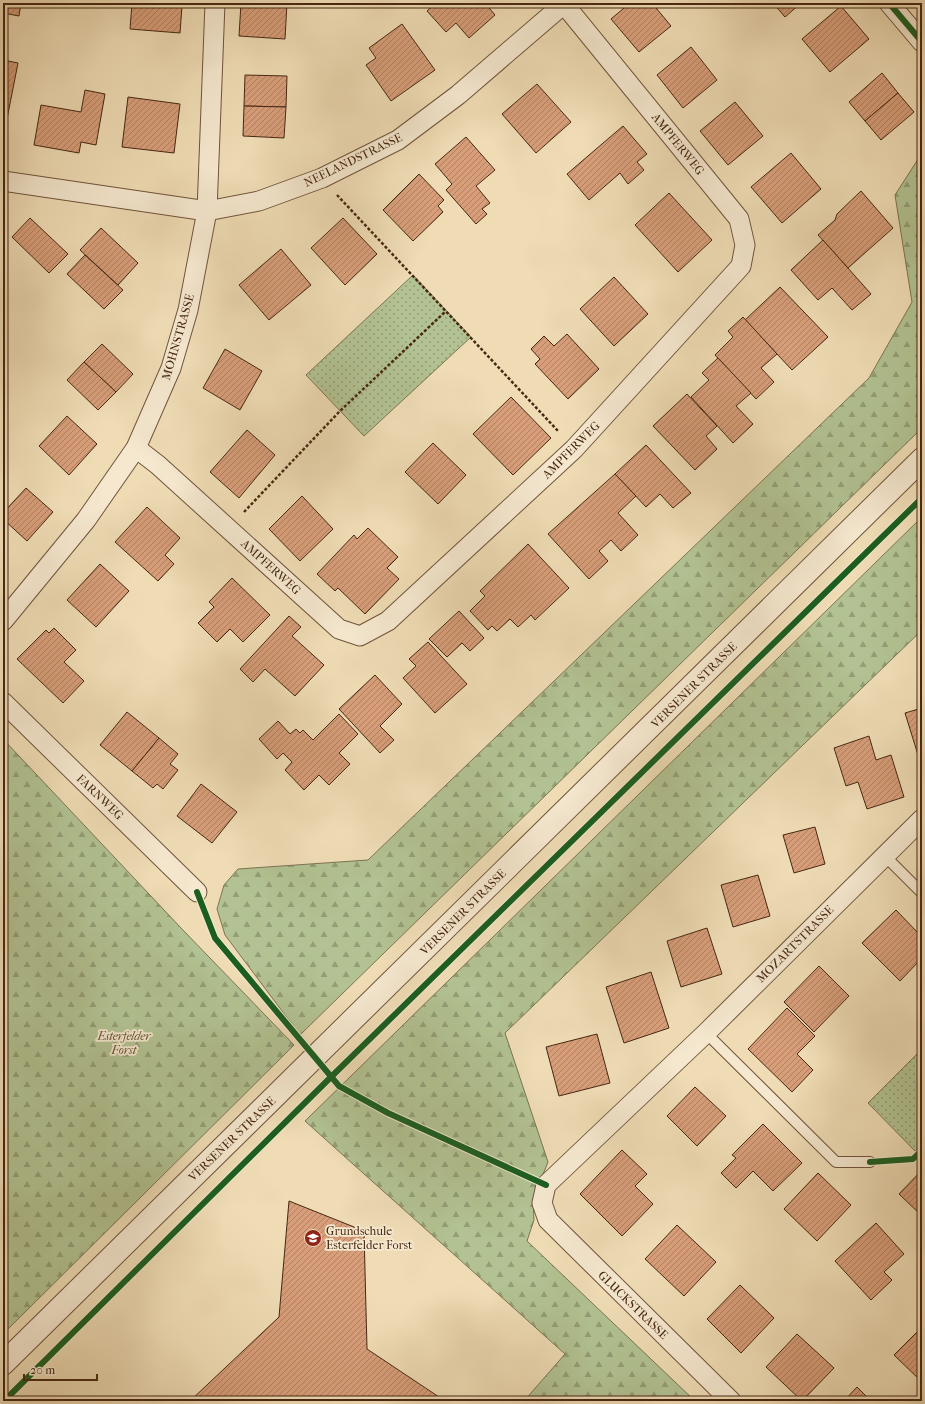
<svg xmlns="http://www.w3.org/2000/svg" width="925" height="1404" font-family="'IM FELL French Canon',serif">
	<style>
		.forest { fill: url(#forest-firs); stroke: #7c7452 }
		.park { fill: url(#park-dots); stroke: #7c7452 }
		.building { fill: url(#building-hatch); stroke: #472712 }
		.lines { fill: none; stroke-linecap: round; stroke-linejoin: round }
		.service-casing { stroke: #71543b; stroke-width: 12 }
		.minor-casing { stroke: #71543b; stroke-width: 21 }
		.tertiary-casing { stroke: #71543b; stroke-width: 24 }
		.path { stroke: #472712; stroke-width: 2.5; stroke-dasharray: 3 2; stroke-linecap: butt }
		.service { stroke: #f5e8cf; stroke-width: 10 }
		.minor { stroke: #f5e8cf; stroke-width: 19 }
		.tertiary { stroke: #f5e8cf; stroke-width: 22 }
		.cycleway-casing { stroke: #f5e8cf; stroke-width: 8 }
		.cycleway { stroke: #1b5e20; stroke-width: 6 }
		.labels { text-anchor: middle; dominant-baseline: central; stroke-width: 3.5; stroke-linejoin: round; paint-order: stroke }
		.street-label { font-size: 12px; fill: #472712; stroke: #f5e8cf }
		.park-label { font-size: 12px; font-style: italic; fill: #624e32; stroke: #f5e8cf }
		.poi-label { font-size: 12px; fill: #472712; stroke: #f5e8cf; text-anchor: start }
	</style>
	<defs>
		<pattern id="forest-firs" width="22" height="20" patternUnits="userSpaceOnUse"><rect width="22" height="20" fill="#b2c292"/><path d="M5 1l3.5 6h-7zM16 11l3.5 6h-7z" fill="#939e76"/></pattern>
		<pattern id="park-dots" width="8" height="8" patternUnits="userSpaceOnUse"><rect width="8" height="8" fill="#b2c292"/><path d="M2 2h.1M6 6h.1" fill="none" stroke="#939e76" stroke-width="1.8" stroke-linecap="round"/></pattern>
		<pattern id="building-hatch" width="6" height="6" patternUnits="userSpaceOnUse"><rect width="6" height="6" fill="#d79e79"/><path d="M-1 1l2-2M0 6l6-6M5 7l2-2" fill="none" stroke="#b08162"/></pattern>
	</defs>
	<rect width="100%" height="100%" fill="#efdcb5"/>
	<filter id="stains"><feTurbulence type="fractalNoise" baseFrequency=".005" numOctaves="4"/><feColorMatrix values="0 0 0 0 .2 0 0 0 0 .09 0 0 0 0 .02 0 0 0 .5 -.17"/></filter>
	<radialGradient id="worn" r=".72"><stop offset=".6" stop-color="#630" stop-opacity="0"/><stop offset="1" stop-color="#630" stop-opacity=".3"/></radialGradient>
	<!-- forest -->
	<g class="forest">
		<polygon points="922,153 922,428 300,1035 225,935 217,909 224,885 238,869 368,860 869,378 912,302 895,195"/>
		<polygon points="922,517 922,630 505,1033 548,1162 533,1199 534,1220 527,1241 695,1401 524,1401 565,1354 305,1121"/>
		<polygon points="3,739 181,928 294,1045 3,1334"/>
	</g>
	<!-- park -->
	<g class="park">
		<polygon points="413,275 471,337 364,436 306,375"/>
		<polygon points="922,1049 922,1144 915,1151 868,1103"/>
	</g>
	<!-- building -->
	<g class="building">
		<polygon points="3,3 21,3 19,16 3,13"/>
		<polygon points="132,3 182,6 180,33 130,29"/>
		<polygon points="143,3 182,3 182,6"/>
		<polygon points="241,3 287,3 285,39 239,36"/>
		<polygon points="436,3 485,3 495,15 469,38 456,23 446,32 427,11"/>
		<polygon points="630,3 652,3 671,26 639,52 611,19"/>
		<polygon points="773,3 801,3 785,17"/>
		<polygon points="841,6 869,39 830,72 802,39"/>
		<polygon points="402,24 435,70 391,101 366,65 376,58 369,48"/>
		<polygon points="691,47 717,80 683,108 657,75"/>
		<polygon points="3,60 18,63 3,139"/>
		<polygon points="882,73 898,93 865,121 849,102"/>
		<polygon points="245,75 287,76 286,107 244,106"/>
		<polygon points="537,84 571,122 536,153 502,114"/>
		<polygon points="85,90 105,94 96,145 81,142 79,153 34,145 41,105 81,112"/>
		<polygon points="898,93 914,112 881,140 865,121"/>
		<polygon points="128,97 180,104 174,153 122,147"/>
		<polygon points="735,102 763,136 728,165 700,131"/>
		<polygon points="244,106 286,107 284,138 243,136"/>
		<polygon points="623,126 647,154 637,162 644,170 628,184 620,173 589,200 567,174"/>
		<polygon points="466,137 495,170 476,186 490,203 482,209 487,214 476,224 446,190 452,184 435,164"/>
		<polygon points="791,153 821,189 782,223 751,187"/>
		<polygon points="419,174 444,200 438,206 443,212 413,241 383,210"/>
		<polygon points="861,191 893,228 848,268 818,235 835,220 837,214"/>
		<polygon points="669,193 712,240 678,272 635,225"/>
		<polygon points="30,218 68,254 49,273 12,237"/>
		<polygon points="343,218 377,254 345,285 311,248"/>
		<polygon points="101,228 138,263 118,285 80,250"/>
		<polygon points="823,240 871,294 852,310 832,288 818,300 791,270"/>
		<polygon points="281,249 311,285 269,320 239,285"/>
		<polygon points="85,255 123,290 104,309 67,274"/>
		<polygon points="614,277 648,314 614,346 580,309"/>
		<polygon points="780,287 828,337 792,370 745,320"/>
		<polygon points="743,317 777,354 761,368 774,382 756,399 715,355 733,337 728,331"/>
		<polygon points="567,334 599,369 568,399 535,364 540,359 531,349 544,336 554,346"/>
		<polygon points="102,344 133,374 116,392 84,362"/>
		<polygon points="225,349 262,371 240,410 203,388"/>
		<polygon points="718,358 751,393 736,406 753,424 733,443 691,397 709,380 702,373"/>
		<polygon points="84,362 116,392 98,410 67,380"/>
		<polygon points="687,394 717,426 706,436 717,449 695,470 653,426"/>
		<polygon points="511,397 551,438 513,475 473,434"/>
		<polygon points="67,416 97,444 69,475 39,446"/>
		<polygon points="247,430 275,455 239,498 210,472"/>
		<polygon points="433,443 466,475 438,504 405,472"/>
		<polygon points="646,445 691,493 673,508 660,494 646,507 615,474"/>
		<polygon points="615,474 636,496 618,513 638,535 621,551 611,540 599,551 608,561 589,579 548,534"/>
		<polygon points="26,488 53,512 27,541 3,519 3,513"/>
		<polygon points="302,496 333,529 300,561 269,529"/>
		<polygon points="147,507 180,538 165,555 174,564 158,581 115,542"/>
		<polygon points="368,528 398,557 387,568 399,579 365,614 338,588 335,591 317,574 354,535 357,539"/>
		<polygon points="528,544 569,588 535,620 531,615 518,627 510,619 497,631 492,626 488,630 470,611 485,596 480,591"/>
		<polygon points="100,564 129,591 96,627 67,600"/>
		<polygon points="232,578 270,615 243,642 230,629 217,642 198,623 214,607 209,602"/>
		<polygon points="459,611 484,638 470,651 462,643 447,657 429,639"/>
		<polygon points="289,616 301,627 292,636 324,665 295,696 265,669 253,682 240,669"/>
		<polygon points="54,628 76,650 64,662 84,681 63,703 17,659 46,630 49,633"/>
		<polygon points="428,642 467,684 435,713 403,678 416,666 409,659"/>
		<polygon points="375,675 402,704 380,726 394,740 380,753 339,709"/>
		<polygon points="922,708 922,754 918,755 905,713"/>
		<polygon points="127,712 159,738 132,771 100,745"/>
		<polygon points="339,714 358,734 339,753 350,764 329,785 319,775 304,790 285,770 292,762 283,753 277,759 259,739 278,721 290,734 296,729 300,733 303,730 313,740"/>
		<polygon points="869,736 876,760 891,755 904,797 867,809 858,782 846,786 834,748"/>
		<polygon points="159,738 178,754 170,764 178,770 163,789 157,784 153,788 132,771"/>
		<polygon points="201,784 237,812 212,843 177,816"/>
		<polygon points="815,827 825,864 794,873 783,835"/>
		<polygon points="758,875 770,916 733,927 721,885"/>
		<polygon points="896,910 921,936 917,940 922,946 922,958 900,981 862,943"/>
		<polygon points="707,928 722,974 681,987 667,941"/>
		<polygon points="819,966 849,996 814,1032 784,1002"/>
		<polygon points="651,972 669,1028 624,1043 606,987"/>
		<polygon points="787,1008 815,1036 797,1054 813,1070 792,1092 748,1049"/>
		<polygon points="597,1034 610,1083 559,1096 546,1047"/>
		<polygon points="695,1087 726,1116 697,1146 667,1116"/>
		<polygon points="763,1124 802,1163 773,1191 753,1171 736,1188 721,1173 736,1158 732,1155"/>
		<polygon points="622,1150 647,1174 635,1186 653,1204 622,1236 580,1194"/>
		<polygon points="922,1170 922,1216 899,1194"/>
		<polygon points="818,1173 851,1205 817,1241 784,1209"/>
		<polygon points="289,1201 364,1231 367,1349 445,1401 190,1401 279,1317"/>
		<polygon points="876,1223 904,1254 884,1272 892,1280 871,1300 835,1261"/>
		<polygon points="677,1225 716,1262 684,1296 645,1259"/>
		<polygon points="740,1285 774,1318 741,1353 707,1319"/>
		<polygon points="922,1327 922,1382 894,1355"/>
		<polygon points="797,1334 834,1368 802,1401 766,1367"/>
		<polygon points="857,1387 871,1401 844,1401"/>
	</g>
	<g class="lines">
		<!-- service casing -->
		<g class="service-casing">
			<g id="service">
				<polyline points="884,855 922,893"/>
				<polyline points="706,1033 836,1162 870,1162"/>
			</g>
		</g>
		<!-- minor casing -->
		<g class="minor-casing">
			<g id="minor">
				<polyline points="889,3 922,42"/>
				<polyline points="3,181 207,211 259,201 322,178 398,140 458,95 565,3"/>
				<polyline points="136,448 158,465 339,629 360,636 388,621 574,449 741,266 745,245 739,219 564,4"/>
				<polyline points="3,621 86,520 136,448 171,368 188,310 207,211 215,3"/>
				<polyline points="3,702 197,892"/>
				<polyline points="731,1401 548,1220 542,1203 546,1185 706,1033 922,819"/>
			</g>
		</g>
		<!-- tertiary casing -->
		<g class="tertiary-casing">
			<polyline id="tertiary" points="3,1364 922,459"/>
		</g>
		<!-- path -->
		<g class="path">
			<polyline points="337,195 559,432"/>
			<polyline points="244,512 340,411 446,311"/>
		</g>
		<!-- service -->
		<use href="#service" class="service"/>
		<!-- minor -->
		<use href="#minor" class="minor"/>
		<!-- tertiary -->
		<use href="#tertiary" class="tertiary"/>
		<!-- cycleway casing -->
		<g class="cycleway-casing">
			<g id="cycleway">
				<polyline points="889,3 922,42"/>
				<polyline points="197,892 215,938 339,1086 388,1113 546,1185"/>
				<polyline points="870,1162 913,1159 922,1150"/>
				<polyline points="4,1401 331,1077 922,498"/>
			</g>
		</g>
		<!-- cycleway -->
		<use href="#cycleway" class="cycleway"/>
	</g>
	<!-- icons -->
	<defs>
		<g id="school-disc" transform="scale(0.9)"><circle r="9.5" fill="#8f2418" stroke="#f5e8cf"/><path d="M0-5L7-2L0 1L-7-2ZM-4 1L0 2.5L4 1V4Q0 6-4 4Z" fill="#fff"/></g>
	</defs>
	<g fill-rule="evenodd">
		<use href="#school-disc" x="313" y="1238"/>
	</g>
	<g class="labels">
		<!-- street labels -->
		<g class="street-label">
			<text transform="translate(678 144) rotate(51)">AMPFERWEG</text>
			<text transform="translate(353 160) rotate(-26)">NEELANDSTRASSE</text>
			<text transform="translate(178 337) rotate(-74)">MOHNSTRASSE</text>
			<text transform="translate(571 450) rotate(-45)">AMPFERWEG</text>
			<text transform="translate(271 567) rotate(42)">AMPFERWEG</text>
			<text transform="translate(694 685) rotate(-45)">VERSENER STRASSE</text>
			<text transform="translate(100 797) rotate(44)">FARNWEG</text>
			<text transform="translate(463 912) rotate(-45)">VERSENER STRASSE</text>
			<text transform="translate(795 944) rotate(-45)">MOZARTSTRASSE</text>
			<text transform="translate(232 1139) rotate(-44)">VERSENER STRASSE</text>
			<text transform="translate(633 1305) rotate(44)">GLUCKSTRASSE</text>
		</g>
		<!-- park labels -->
		<g class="park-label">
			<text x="124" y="1036">Esterfelder<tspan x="124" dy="14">Forst</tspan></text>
		</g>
		<!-- poi labels -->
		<g class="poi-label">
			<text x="326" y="1231">Grundschule<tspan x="326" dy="14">Esterfelder Forst</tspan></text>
		</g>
	</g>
	<!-- margin -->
	<rect width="925" height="1404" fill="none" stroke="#efdcb5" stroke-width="16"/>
	<rect x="4" y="4" width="917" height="1396" fill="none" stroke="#472712" stroke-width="2"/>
	<rect x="8" y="8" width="909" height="1388" fill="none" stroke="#472712"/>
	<!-- scale -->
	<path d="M24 1374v6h73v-6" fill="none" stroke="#472712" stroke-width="2"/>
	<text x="30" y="1374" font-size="12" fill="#472712" stroke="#f5e8cf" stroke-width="3" paint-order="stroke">20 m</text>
	<rect width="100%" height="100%" filter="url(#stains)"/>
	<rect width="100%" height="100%" fill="url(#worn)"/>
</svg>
